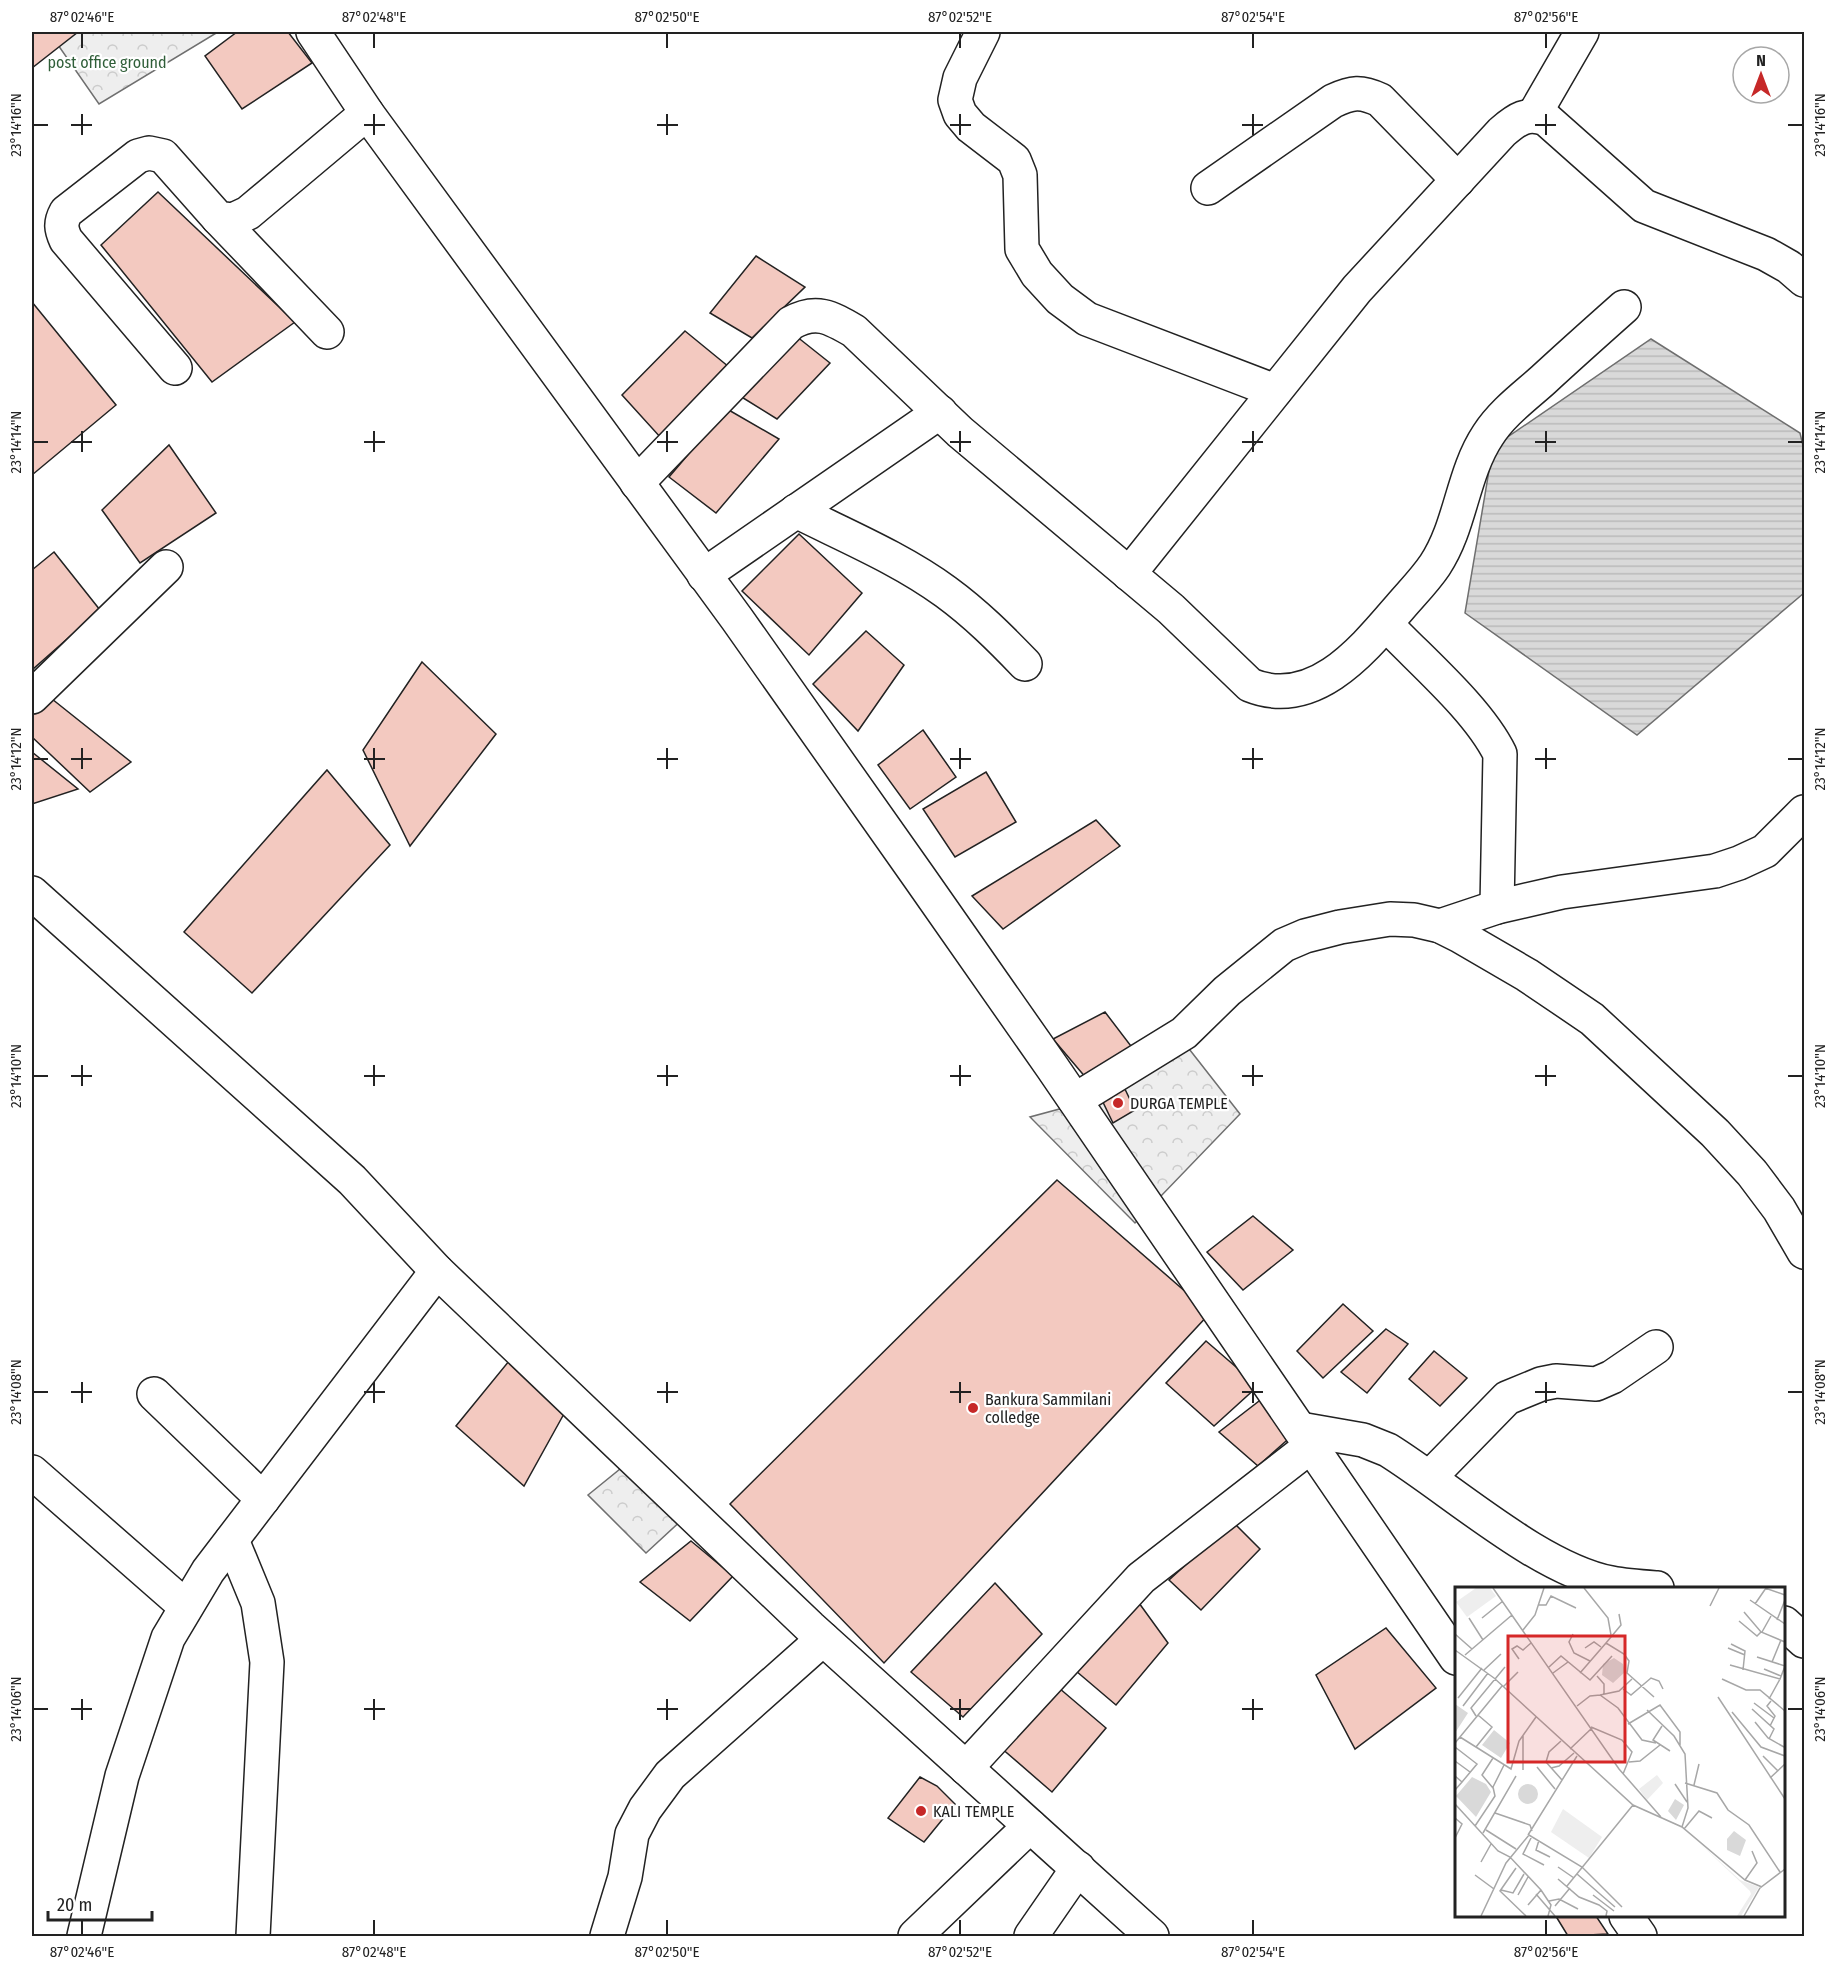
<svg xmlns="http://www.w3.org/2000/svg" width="1836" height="1968" font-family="'Fira Sans Condensed',sans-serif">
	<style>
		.park { fill: url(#park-crowns); stroke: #6f6f6f; stroke-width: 1.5 }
		.water { fill: url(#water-rules); stroke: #6f6f6f; stroke-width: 1.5 }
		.building { fill: #f3c9c0; stroke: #222; stroke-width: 1.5 }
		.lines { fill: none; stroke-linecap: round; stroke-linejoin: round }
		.minor-casing { stroke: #222; stroke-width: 36 }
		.minor { stroke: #fff; stroke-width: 33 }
		.ticks { fill: none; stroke: #222; stroke-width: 2 }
		.poi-dot { fill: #c62828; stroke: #fff; stroke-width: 2 }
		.labels { text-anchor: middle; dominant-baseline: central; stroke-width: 4.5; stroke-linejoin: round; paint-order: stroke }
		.park-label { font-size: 16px; fill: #2f5e38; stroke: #fff }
		.poi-label { font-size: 16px; fill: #222; stroke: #fff; text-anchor: start }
		.inset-road { fill: none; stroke: #a7a7a7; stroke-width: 1.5 }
		.view { fill: #d62828; fill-opacity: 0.15; stroke: #d62828; stroke-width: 3 }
		.inset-edge { fill: none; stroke: #222; stroke-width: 3 }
		.neatline { fill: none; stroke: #222; stroke-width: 2 }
		.ticks-label { font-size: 15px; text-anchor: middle; fill: #222 }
	</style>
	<defs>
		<pattern id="park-crowns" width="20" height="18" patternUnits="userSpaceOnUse" patternTransform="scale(1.5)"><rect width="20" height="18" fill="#eee"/><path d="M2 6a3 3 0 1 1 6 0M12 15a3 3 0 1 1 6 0" fill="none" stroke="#ccc"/></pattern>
		<pattern id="water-rules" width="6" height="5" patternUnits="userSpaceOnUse" patternTransform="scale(1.5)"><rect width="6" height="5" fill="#d9d9d9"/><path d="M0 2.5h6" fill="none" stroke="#bababa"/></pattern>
	</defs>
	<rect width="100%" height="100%" fill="#fff"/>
	<!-- park -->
	<g class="park">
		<polygon points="49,32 218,32 99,104"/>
		<polygon points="1186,1045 1240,1114 1135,1223 1030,1117 1089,1101"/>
		<polygon points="625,1465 685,1517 646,1553 588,1495"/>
	</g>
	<!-- water -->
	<polygon class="water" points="1651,339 1800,433 1804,450 1804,593 1637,735 1465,613 1493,447"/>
	<!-- building -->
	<g class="building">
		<polygon points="32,32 78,32 32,68"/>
		<polygon points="237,32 288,32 312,63 242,109 205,56"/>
		<polygon points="158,192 295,322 212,382 101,245"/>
		<polygon points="756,256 805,287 752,338 710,313"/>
		<polygon points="32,302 116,405 32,475"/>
		<polygon points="685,331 729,367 661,438 622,395"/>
		<polygon points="796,336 830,363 777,419 740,396"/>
		<polygon points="727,409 779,439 716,513 669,477"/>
		<polygon points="169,445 216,513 140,563 102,510"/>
		<polygon points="799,534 862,593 809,655 742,591"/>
		<polygon points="54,552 100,610 33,669 32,570"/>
		<polygon points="866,631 904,665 858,731 813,684"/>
		<polygon points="422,662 496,734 410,846 363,750"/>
		<polygon points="47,695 131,762 90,792 32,737 32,711"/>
		<polygon points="923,730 956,777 910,809 878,765"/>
		<polygon points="32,752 78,789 32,804"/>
		<polygon points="327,770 390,845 252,993 184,932"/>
		<polygon points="986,772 1016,822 955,857 923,809"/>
		<polygon points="1096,820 1120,846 1003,929 972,896"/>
		<polygon points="1105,1012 1134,1050 1087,1079 1053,1039"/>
		<polygon points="1122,1083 1135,1110 1113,1123 1100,1096"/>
		<polygon points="1057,1180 1210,1313 884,1663 730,1504"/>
		<polygon points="1253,1216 1293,1250 1243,1290 1207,1252"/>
		<polygon points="1343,1304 1373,1331 1323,1378 1297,1351"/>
		<polygon points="1386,1329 1408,1344 1367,1393 1341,1372"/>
		<polygon points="1206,1341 1258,1386 1214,1426 1166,1383"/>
		<polygon points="1434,1351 1467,1378 1440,1406 1409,1379"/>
		<polygon points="509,1361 565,1412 524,1486 456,1426"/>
		<polygon points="1263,1398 1294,1434 1258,1466 1219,1432"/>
		<polygon points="1233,1522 1260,1549 1201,1610 1169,1580"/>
		<polygon points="691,1541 733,1576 690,1621 640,1582"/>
		<polygon points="995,1583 1042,1634 963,1717 911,1672"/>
		<polygon points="1139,1603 1168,1643 1116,1705 1076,1671"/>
		<polygon points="1386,1628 1436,1688 1355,1749 1316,1675"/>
		<polygon points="1059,1688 1106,1728 1052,1792 1000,1747"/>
		<polygon points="920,1777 937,1786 955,1804 924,1842 888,1818"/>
		<polygon points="1559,1916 1596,1916 1608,1934 1568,1936 1557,1918"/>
	</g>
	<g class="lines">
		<!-- minor casing -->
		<g class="minor-casing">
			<g id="minor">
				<polyline points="313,32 367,113 737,619 919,877 1052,1067 1456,1658"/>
				<polyline points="983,32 960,78 955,100 960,114 971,127 1014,160 1020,175 1022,249 1037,274 1060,299 1087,319 1275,391"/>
				<polyline points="1534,115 1582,32"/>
				<path d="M 1208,188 L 1333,101 C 1352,92 1361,91 1380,100 L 1458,180"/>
				<polyline points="218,218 327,332"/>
				<path d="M 175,368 L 66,240 C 61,229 60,223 66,212 L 138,156 L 149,153 L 163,156 L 218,218 L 233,220 L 248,213 L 367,113"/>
				<path d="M 637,483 L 791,323 C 816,309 830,317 854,331 L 960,432 L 1171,609 L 1250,685 C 1314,711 1363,650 1400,607 C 1411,594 1425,580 1435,565 C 1461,526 1462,474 1488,435 C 1502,413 1524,397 1543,380 C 1570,355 1597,331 1624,307"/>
				<path d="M 796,511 C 846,536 901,559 946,592 C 976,614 1000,638 1025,664"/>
				<path d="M 1129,574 L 1357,289 L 1502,132 C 1517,119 1527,112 1546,119 L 1644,206 L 1766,254 L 1789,267 L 1804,280"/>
				<polyline points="704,575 940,412"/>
				<path d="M 1386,624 C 1421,661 1478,709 1500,754 L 1497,907"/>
				<polyline points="32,697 166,567"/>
				<polyline points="32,893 352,1180 437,1271 810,1627 1152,1936"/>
				<polyline points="1440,926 1497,907 1562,892 1715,871 1739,863 1765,851 1804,812"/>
				<polyline points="1075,1100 1184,1033 1227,991 1284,945 1305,936 1340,927 1390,919 1414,920 1440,926 1460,936 1527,975 1592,1019 1715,1133 1752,1173 1779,1209 1804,1252"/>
				<polyline points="154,1394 263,1499"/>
				<path d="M 1300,1429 L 1363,1440 L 1388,1450 C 1452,1490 1539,1569 1611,1583 C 1626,1586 1642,1587 1657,1588"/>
				<polyline points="32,1472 185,1606"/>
				<polyline points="1430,1477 1507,1398 1541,1384 1556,1381 1596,1384 1612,1377 1656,1347"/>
				<polyline points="232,1540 258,1603 267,1662 253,1936"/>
				<polyline points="1784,1623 1804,1641"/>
				<polyline points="966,1768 1141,1578 1311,1446"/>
				<polyline points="1626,1916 1640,1936"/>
				<polyline points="84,1936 122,1776 168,1638 208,1571 437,1271"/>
				<polyline points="607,1936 625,1877 632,1834 645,1809 670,1775 823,1639"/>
				<polyline points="915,1936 1030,1826"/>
				<polyline points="1031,1936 1078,1868"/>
			</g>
		</g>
		<!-- minor -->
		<use href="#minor" class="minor"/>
	</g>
	<!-- ticks -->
	<path class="ticks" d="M 82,33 L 82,48M 374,33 L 374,48M 667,33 L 667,48M 960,33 L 960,48M 1253,33 L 1253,48M 1546,33 L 1546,48M 82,114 L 82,135M 374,114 L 374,135M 667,114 L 667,135M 960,114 L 960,135M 1253,114 L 1253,135M 1546,114 L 1546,135M 33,125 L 48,125M 71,125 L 92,125M 364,125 L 385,125M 657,125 L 678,125M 950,125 L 971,125M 1242,125 L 1263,125M 1535,125 L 1556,125M 1788,125 L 1803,125M 82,431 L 82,452M 374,431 L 374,452M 667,431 L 667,452M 960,431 L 960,452M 1253,431 L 1253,452M 1546,431 L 1546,452M 33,442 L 48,442M 71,442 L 92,442M 364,442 L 385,442M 657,442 L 678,442M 950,442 L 971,442M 1242,442 L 1263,442M 1535,442 L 1556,442M 1788,442 L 1803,442M 82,748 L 82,769M 374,748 L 374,769M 667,748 L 667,769M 960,748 L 960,769M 1253,748 L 1253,769M 1546,748 L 1546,769M 33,759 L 48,759M 71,759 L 92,759M 364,759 L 385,759M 657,759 L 678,759M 950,759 L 971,759M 1242,759 L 1263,759M 1535,759 L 1556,759M 1788,759 L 1803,759M 82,1065 L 82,1086M 374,1065 L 374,1086M 667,1065 L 667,1086M 960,1065 L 960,1086M 1253,1065 L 1253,1086M 1546,1065 L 1546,1086M 33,1076 L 48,1076M 71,1076 L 92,1076M 364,1076 L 385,1076M 657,1076 L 678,1076M 950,1076 L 971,1076M 1242,1076 L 1263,1076M 1535,1076 L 1556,1076M 1788,1076 L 1803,1076M 82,1382 L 82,1403M 374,1382 L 374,1403M 667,1382 L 667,1403M 960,1382 L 960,1403M 1253,1382 L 1253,1403M 1546,1382 L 1546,1403M 33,1392 L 48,1392M 71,1392 L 92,1392M 364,1392 L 385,1392M 657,1392 L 678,1392M 950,1392 L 971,1392M 1242,1392 L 1263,1392M 1535,1392 L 1556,1392M 1788,1392 L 1803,1392M 82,1699 L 82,1720M 374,1699 L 374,1720M 667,1699 L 667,1720M 960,1699 L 960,1720M 1253,1699 L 1253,1720M 33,1709 L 48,1709M 71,1709 L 92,1709M 364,1709 L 385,1709M 657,1709 L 678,1709M 950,1709 L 971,1709M 1242,1709 L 1263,1709M 1788,1709 L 1803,1709M 82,1920 L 82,1935M 374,1920 L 374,1935M 667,1920 L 667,1935M 960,1920 L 960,1935M 1253,1920 L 1253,1935M 1546,1920 L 1546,1935"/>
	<!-- markers -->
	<g class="poi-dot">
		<circle cx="1118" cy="1103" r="6"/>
		<circle cx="973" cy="1408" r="6"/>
		<circle cx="921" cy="1811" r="6"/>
	</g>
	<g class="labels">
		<!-- park labels -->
		<g class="park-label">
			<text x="107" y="62">post office ground</text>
		</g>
		<!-- poi labels -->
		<g class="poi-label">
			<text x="1130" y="1103">DURGA TEMPLE</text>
			<text x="985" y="1399">Bankura Sammilani<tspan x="985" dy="18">colledge</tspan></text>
			<text x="933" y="1811">KALI TEMPLE</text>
		</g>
	</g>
	<!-- overview -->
	<g transform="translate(1455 1587)">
		<rect width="330" height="330" fill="#fff"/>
		<path d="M 202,188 L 208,196 L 192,213 L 184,202 ZM 108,222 L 147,250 L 134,271 L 96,245 ZM 241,253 L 285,293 L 304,300 L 286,329 L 282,329 L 296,307 L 295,304 Z" fill="#eee"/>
		<path d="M 21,1 L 35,1 L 41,9 L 12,30 L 1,15 Z" fill="#eee"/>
		<path d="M 159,71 L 168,77 L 170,85 L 158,96 L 147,88 L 148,77 ZM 0,117 L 13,126 L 0,146 ZM 39,143 L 55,156 L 46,171 L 27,158 ZM 17,190 L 31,197 L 36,205 L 21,230 L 1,209 ZM63 207a10 10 0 1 1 20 0a10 10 0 1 1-20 0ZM 220,212 L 229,218 L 221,233 L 213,224 ZM 279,244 L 291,253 L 285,269 L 272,263 L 272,252 Z" fill="#d9d9d9"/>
		<path class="inset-road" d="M 38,1 L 164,182 L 206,230M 129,1 L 153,31 L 156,48M 310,1 L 330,8M 295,13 L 330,37M 300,17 L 311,1M 84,18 L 91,18 L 96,9 L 121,21M 255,19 L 264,1M 289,25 L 306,45 L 330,55M 14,31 L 28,53M 27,31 L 48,14M 322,33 L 330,13M 284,34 L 302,49 L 306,45M 68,43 L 80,28 L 89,1M 307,45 L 316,29M 0,47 L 17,62M 118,47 L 114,55 L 119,66 L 135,74M 151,56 L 166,38 L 164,27M 276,57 L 290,64 L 288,83M 130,61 L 139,55 L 146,60M 273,61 L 290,68M 0,63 L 39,91 L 178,218 L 227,240 L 290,293 L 307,300M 10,68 L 57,28M 64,72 L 57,62 L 62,59 L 68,63 L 76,56M 317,75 L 326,53M 275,78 L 325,92 L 330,79 L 302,70M 94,80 L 106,69 L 135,93 L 157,69M 309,82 L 326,89M 29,83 L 46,67M 98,86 L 113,75M 125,86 L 151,56 L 169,67 L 174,74 L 172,86 L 199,110M 142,89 L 149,97 L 149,107M 267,92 L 291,103 L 305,103 L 330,124M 48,100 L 63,85M 168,102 L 176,108 L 196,91 L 204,94 L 208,102M 145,108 L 164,104 L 177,92M 263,110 L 330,212M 3,111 L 27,81M 314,112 L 325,92M 299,116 L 319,131M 8,119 L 33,86M 122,119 L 135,109 L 145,108 L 163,121 L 187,153 L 201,156M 297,122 L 319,142 L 314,152M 192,123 L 219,149 L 230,167 L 233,221 L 227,240M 277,125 L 306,160 L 330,169M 21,129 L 16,121 L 50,80M 300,135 L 313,151 L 329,160M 173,137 L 205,118 L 225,145 L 225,158M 207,139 L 198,153 L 215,164M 315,139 L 320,129 L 312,119 L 316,114M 136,140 L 167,153 L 177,165 L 168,187M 68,148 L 68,183M 5,150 L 56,182 L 64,154 L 81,130M 106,154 L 94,165 L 91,175 L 107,193M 0,156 L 47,99M 0,160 L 22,177 L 7,195M 21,160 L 37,140 L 23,128M 115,162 L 137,141M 308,169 L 323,184M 0,174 L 15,185M 174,175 L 185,174 L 205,158M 82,180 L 100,202M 96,181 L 104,179 L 119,166M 0,189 L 7,195 L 0,203M 315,191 L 330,177M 230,196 L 262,206 L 273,223 L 294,238 L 325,285M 220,197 L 232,215M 239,198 L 244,177M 38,201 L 27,188 L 38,171M 0,217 L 43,264 L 55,270 L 86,303 L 96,318 L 93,329M 40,226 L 75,238 L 77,244M 0,231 L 7,237 L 0,251M 20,239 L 40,209 L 38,200 L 49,178M 229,242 L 244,224 L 257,231M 31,243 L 61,262M 28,246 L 61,189M 73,248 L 122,169M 77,249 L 68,267 L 89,278M 84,253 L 81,263 L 95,270M 26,275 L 36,257M 103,280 L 119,291M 61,281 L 45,304 L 71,329M 122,287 L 160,320M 20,288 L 39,302M 103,292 L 124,310 L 144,318 L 152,324 L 151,329M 290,293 L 302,276 L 297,264M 112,299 L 178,218M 46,303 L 58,306 L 69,287M 81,307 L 100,329M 63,308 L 73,290M 138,308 L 159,324M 94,314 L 104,312 L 123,322M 73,318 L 86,303M 100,319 L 115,301M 26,329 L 51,276 L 74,248 L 127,280 L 167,320M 289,329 L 305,301 L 330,282"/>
		<path class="view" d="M 53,49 L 170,49 L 170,175 L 53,175 Z"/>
		<rect width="330" height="330" class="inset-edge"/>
	</g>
	<!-- border -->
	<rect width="1836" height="1968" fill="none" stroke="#ffffff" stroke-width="66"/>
	<!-- north arrow -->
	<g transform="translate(1761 75)"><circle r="28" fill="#ffffff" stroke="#a7a7a7" stroke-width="1.5"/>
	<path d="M0-4.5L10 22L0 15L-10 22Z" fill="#c62828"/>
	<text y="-9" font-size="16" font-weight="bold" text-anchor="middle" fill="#222222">N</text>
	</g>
	<!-- scale -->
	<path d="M48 1911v9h104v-9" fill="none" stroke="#222222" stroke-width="3"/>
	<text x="57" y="1911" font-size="18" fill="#222222" stroke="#ffffff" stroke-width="4.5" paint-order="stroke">20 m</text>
	<rect x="33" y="33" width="1770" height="1902" class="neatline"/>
	<g class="ticks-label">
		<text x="82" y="22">87°02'46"E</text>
		<text x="374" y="22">87°02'48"E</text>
		<text x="667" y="22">87°02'50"E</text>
		<text x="960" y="22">87°02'52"E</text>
		<text x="1253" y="22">87°02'54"E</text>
		<text x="1546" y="22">87°02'56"E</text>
		<text transform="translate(16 125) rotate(-90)" y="5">23°14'16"N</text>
		<text transform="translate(1820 125) rotate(-90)" y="5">23°14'16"N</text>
		<text transform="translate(16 442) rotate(-90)" y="5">23°14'14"N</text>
		<text transform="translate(1820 442) rotate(-90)" y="5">23°14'14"N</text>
		<text transform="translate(16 759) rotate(-90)" y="5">23°14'12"N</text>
		<text transform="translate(1820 759) rotate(-90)" y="5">23°14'12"N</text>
		<text transform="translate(16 1076) rotate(-90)" y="5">23°14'10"N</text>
		<text transform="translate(1820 1076) rotate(-90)" y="5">23°14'10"N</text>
		<text transform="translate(16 1392) rotate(-90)" y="5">23°14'08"N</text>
		<text transform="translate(1820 1392) rotate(-90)" y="5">23°14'08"N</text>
		<text transform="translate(16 1709) rotate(-90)" y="5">23°14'06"N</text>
		<text transform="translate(1820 1709) rotate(-90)" y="5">23°14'06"N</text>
		<text x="82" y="1957">87°02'46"E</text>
		<text x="374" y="1957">87°02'48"E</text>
		<text x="667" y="1957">87°02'50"E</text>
		<text x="960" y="1957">87°02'52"E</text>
		<text x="1253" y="1957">87°02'54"E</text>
		<text x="1546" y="1957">87°02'56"E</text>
	</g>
</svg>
